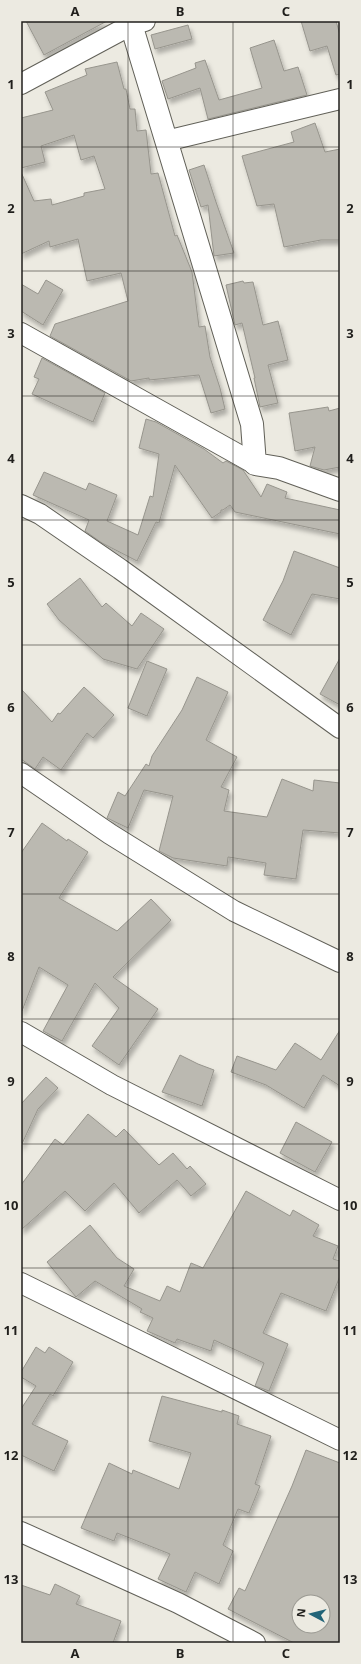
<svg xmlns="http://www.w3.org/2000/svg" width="361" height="1664" font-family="'Noto Sans',sans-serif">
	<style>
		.building { fill: #bbb9b1; stroke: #97958d; fill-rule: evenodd; filter: url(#shadow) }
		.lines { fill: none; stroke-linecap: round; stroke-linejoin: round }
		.street-casing { stroke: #616058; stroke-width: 22 }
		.secondary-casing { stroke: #616058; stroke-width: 24 }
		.street { stroke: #fff; stroke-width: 20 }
		.secondary { stroke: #fff; stroke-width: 22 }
		.grid { fill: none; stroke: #201f1c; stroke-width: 1; stroke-opacity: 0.55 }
		.neatline { fill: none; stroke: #201f1c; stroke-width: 1.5 }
		.grid-label { font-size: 13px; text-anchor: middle; font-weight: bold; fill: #201f1c }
	</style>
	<defs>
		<filter id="shadow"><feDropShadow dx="2.5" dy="4.5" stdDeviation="2" flood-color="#0004"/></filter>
	</defs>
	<rect width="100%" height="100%" fill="#eceae1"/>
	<!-- building -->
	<g class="building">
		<polygon points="26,21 107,21 44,55"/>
		<polygon points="301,21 336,21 340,35 340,74 336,75 327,46 310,51"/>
		<polygon points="188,25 192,39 155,49 151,35"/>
		<polygon points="274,40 284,71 298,67 307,95 208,119 200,88 168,99 162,81 196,68 195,63 205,60 219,100 262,88 250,48"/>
		<polygon points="117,62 124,89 126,89 130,109 135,109 137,131 146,130 151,174 158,173 175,236 177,235 192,272 199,327 205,326 210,357 220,388 225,409 211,413 199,375 149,380 149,378 131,381 50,336 55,324 128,301 121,273 87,281 78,239 50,247 49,241 21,254 21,172 34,201 51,199 52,205 84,196 84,193 105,189 94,156 81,160 74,135 41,146 45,162 21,168 21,118 53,110 45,92 87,75 85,69"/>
		<polygon points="315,123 325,152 340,149 340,240 321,240 284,247 274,204 257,206 242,156 294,142 291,132"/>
		<polygon points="204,165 216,202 234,253 214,256 208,205 201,207 189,170"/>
		<polygon points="46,280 63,290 43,325 21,311 21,284 38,294"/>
		<polygon points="243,281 244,283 253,282 263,325 278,321 288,360 268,365 278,403 260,407 254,378 255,378 242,323 235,325 226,285"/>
		<polygon points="42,358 105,393 93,422 32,394 39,379 34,377"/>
		<polygon points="328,407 329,411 340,408 340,467 324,470 310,466 315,447 295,451 289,413"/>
		<polygon points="146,419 156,422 204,449 223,463 226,461 243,470 261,497 267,484 287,492 285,498 340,510 340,534 235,512 230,505 223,510 221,510 221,512 212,518 175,465 159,523 156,522 137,561 102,543 85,531 89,520 33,495 44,472 86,490 89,483 117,495 107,521 138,535 150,496 153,497 159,454 139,448"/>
		<polygon points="294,551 340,568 340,599 312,594 291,635 263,620 283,581"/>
		<polygon points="80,578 102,607 106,603 132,626 141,613 164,629 137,669 103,659 59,620 47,604"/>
		<polygon points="340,658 340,705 320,694"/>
		<polygon points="147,661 167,669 147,716 128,708"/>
		<polygon points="197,677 228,692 206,740 237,757 221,787 229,790 224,811 267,817 282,779 313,791 314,780 340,783 340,833 303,830 296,879 264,875 266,863 228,857 227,866 173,858 159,851 173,796 144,790 128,828 107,818 118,792 125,796 146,764 149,766 152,756 182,710"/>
		<polygon points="84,687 114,715 93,738 87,733 61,770 43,757 35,769 21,759 21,689 52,722 58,713 60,714"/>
		<polygon points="42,823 67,841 68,839 88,852 59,898 117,931 151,899 171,920 113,977 158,1009 119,1065 92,1046 119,1008 95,983 62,1041 43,1031 68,985 39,967 22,1011 21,1011 21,853"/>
		<polygon points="340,1030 340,1086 323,1075 304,1108 266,1085 231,1072 237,1056 276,1070 295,1043 321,1060"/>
		<polygon points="180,1055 198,1064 214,1070 202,1106 162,1092"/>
		<polygon points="46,1077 58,1088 38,1109 21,1146 21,1104"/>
		<polygon points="88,1114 116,1137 124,1129 159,1165 173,1153 187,1169 190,1166 206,1184 191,1196 177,1180 139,1213 114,1183 85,1211 65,1191 21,1230 21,1185 55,1139 63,1145"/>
		<polygon points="296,1122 332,1142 315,1172 280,1153"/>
		<polygon points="246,1191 290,1216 293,1210 319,1225 313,1236 338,1246 333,1259 340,1261 340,1276 326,1311 281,1293 263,1333 288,1344 269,1391 255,1386 264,1363 214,1340 211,1351 177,1339 175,1343 147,1331 153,1318 140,1312 142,1309 95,1281 76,1297 47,1262 90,1225 117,1258 134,1269 124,1286 160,1301 167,1286 180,1292 191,1263 203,1268"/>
		<polygon points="36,1347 45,1353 49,1347 73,1362 53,1396 50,1394 32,1424 68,1441 54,1471 21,1455 21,1409 36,1386 21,1377 21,1372"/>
		<polygon points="162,1396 222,1412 222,1410 239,1416 237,1424 271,1436 255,1484 260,1486 249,1513 238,1509 223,1545 233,1551 219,1584 195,1572 186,1592 158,1579 170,1554 117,1533 114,1541 81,1528 109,1463 132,1474 133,1470 179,1489 191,1453 149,1441"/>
		<path d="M 306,1450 L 340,1463 L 340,1643 L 294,1643 L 228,1609 L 239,1588 L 245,1591 L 292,1486 ZM 299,1602 L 323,1602 L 323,1626 L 299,1626 Z"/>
		<polygon points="55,1584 80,1596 76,1604 121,1621 113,1643 21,1643 21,1585 50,1595"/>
	</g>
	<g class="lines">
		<!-- street casing -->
		<g class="street-casing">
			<g id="street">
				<polyline points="21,84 131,25 145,21"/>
				<polyline points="166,141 340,99"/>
				<polyline points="21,333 255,464"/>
				<polyline points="21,505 40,514 120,569 340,728"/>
				<polyline points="21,773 110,834 234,911 340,962"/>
				<polyline points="21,1032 112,1085 340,1200"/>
				<polyline points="21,1283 340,1440"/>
				<polyline points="21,1532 178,1603 255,1643"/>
			</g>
		</g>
		<!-- secondary casing -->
		<g class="secondary-casing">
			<polyline id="secondary" points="130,21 252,424 255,464 279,468 340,490"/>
		</g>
		<!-- street -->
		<use href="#street" class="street"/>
		<!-- secondary -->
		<use href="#secondary" class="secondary"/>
	</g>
	<!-- grid -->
	<path class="grid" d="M 128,21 L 128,1643M 233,21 L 233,1643M 21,147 L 340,147M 21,271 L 340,271M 21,396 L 340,396M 21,520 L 340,520M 21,645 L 340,645M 21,770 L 340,770M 21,894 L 340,894M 21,1019 L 340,1019M 21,1144 L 340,1144M 21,1268 L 340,1268M 21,1393 L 340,1393M 21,1517 L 340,1517"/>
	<!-- border -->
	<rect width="361" height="1664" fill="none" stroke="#eceae1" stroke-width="44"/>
	<!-- north arrow -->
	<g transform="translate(311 1614) rotate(277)"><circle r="19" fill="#eceae1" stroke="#9a9992"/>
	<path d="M0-3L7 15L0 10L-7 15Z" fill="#226478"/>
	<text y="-6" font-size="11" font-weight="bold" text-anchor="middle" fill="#201f1c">N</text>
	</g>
	<rect x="22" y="22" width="317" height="1620" class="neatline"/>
	<g class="grid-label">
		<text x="75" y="16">A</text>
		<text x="180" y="16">B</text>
		<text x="286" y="16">C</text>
		<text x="11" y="89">1</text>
		<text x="350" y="89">1</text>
		<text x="11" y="213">2</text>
		<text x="350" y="213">2</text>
		<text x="11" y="338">3</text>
		<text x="350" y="338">3</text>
		<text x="11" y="463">4</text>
		<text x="350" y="463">4</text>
		<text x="11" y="587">5</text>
		<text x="350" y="587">5</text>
		<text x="11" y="712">6</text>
		<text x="350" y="712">6</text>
		<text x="11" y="837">7</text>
		<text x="350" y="837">7</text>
		<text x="11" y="961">8</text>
		<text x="350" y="961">8</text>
		<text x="11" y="1086">9</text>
		<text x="350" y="1086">9</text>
		<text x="11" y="1210">10</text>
		<text x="350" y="1210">10</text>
		<text x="11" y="1335">11</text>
		<text x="350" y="1335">11</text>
		<text x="11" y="1460">12</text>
		<text x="350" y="1460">12</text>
		<text x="11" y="1584">13</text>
		<text x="350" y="1584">13</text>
		<text x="75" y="1658">A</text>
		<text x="180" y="1658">B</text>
		<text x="286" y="1658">C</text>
	</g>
</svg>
